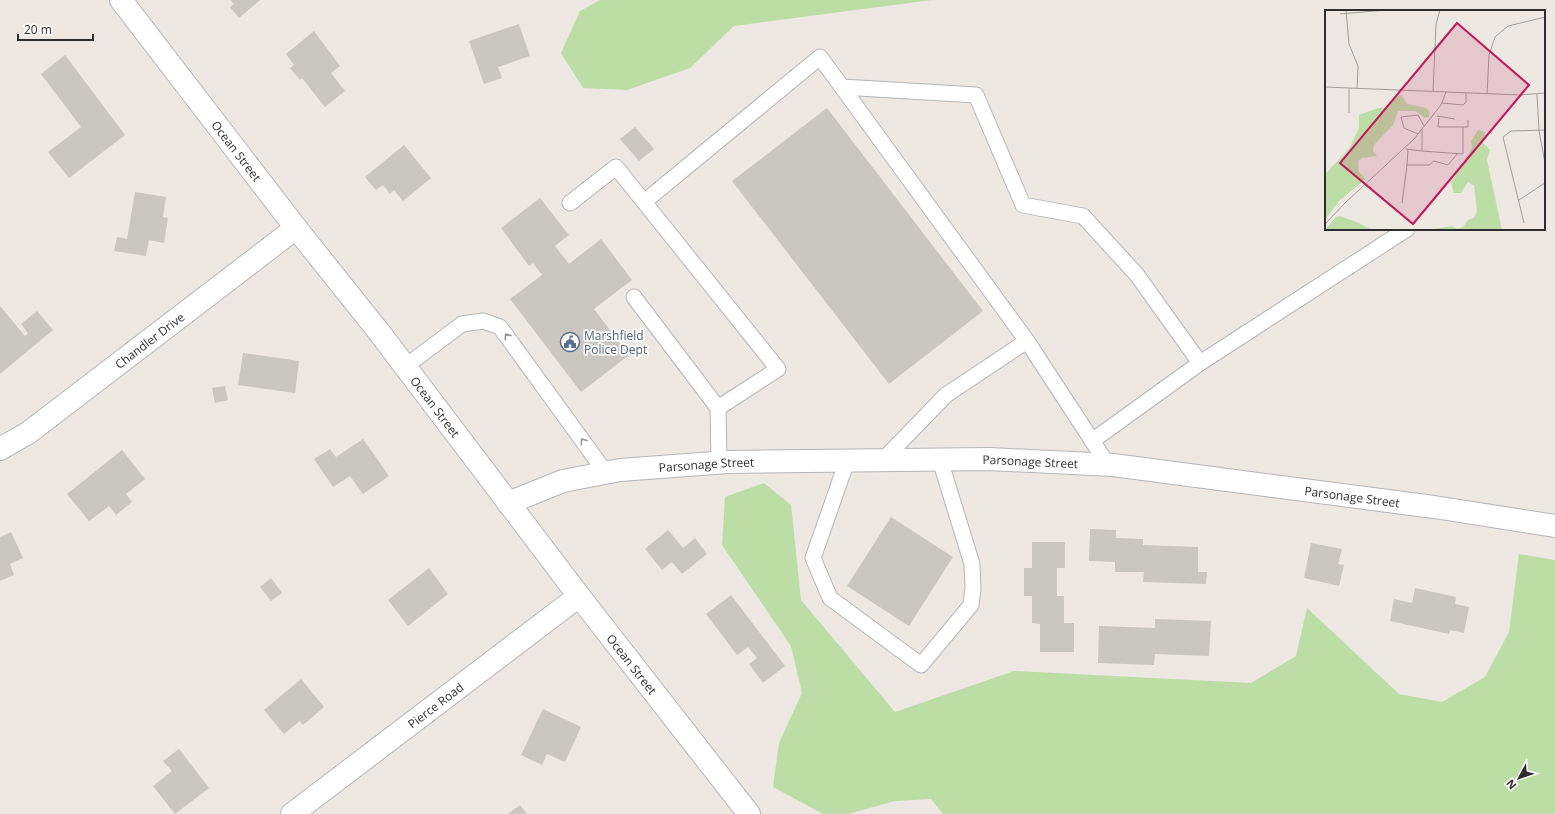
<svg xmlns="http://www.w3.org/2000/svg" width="1555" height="814" font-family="'Open Sans',sans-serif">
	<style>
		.green { fill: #bddda6 }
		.building { fill: #cac6c0 }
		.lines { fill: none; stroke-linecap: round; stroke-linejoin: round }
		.lane-casing { stroke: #b3b5bc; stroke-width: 17 }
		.street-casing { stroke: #b3b5bc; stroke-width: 24 }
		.secondary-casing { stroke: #b3b5bc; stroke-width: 24 }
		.lane { stroke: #fff; stroke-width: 15 }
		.street { stroke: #fff; stroke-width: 22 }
		.secondary { stroke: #fff; stroke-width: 22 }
		.oneway { stroke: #969696 }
		.labels { text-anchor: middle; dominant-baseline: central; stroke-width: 3.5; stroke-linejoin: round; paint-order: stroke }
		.street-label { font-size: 12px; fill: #2e2e2e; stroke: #fff }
		.service-label { font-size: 12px; fill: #4e5e75; stroke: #fff; text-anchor: start }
		.inset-road { fill: none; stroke: #a19e9a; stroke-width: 1 }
		.view { fill: #c2185b; fill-opacity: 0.15; stroke: #c2185b; stroke-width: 2 }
		.inset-edge { fill: none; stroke: #2e2e2e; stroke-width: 2 }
	</style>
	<rect width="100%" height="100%" fill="#ede8e2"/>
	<!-- green -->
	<g class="green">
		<polygon points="600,0 932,0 734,26 690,68 627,90 583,88 561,53 580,11"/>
		<polygon points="764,483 791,505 801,600 895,712 1014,671 1251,683 1296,656 1307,608 1399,694 1442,702 1485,677 1509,632 1519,554 1555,560 1555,814 943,814 931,799 895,801 848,814 823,814 773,787 779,743 802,693 791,646 722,545 725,497"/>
	</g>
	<!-- building -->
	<g class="building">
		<polygon points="230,0 260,0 239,18 230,7 234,4"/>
		<polygon points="519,24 530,56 498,67 502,78 484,84 469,41"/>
		<polygon points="314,31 340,66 331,73 345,91 325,107 302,78 300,80 290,68 294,65 286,54"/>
		<polygon points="65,55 125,135 69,178 48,152 81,127 41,74"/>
		<polygon points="827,108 983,311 889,384 732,181"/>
		<polygon points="635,127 654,149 639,161 620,139"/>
		<polygon points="404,145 431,178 403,201 394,190 390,194 383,185 376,190 365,177"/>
		<polygon points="135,192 166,197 163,217 168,218 164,243 149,240 146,256 114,251 117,237 127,239"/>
		<polygon points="540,198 569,235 555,246 569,264 601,239 632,280 594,309 629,355 581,392 510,299 542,275 533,263 529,266 501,228"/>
		<polygon points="0,306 25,336 28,333 21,324 37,311 53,330 0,374"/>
		<polygon points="243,353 299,361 295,393 238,385"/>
		<polygon points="225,386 228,400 215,403 212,388"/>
		<polygon points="363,439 389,476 363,494 350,476 333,487 314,459 330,449 336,457"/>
		<polygon points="122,450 145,479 126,494 132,502 116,515 109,506 89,521 67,494"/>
		<polygon points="891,517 953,557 909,626 847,586"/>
		<polygon points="1090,529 1116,530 1116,538 1143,539 1143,545 1198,547 1198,572 1207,572 1206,584 1143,582 1144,572 1115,572 1115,562 1089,561"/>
		<polygon points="668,530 683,548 695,538 707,554 682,574 672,562 662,570 645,549"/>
		<polygon points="11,532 23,558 10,564 14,575 0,581 0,537"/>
		<polygon points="1032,542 1065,542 1065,568 1057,568 1057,596 1064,596 1064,623 1074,623 1074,652 1040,652 1040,624 1032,623 1032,596 1024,596 1024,568 1032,568"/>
		<polygon points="1311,543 1342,549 1338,564 1344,565 1339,586 1304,578"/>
		<polygon points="429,568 448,594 408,626 388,600"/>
		<polygon points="271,578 282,593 271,601 260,587"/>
		<polygon points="1415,588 1456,597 1455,604 1469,607 1464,633 1450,630 1449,634 1390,621 1394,599 1412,603"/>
		<polygon points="731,595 785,666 763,683 749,664 757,658 748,647 737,655 706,614"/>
		<polygon points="1155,619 1211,621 1209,656 1155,654 1154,665 1098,663 1099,626 1155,628"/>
		<polygon points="301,679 324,707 303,725 300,721 284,734 264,710"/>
		<polygon points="543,709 581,727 565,762 547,754 542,765 521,755"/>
		<polygon points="179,749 209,788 175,814 153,786 172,771 163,761"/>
		<polygon points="520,805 527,814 508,814"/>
	</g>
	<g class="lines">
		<!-- lane casing -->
		<g class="lane-casing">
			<g id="lane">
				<polyline points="842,87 976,95 1023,205 1083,216 1137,275 1200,363 1092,441"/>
				<polyline points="644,202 820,57 1027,341 946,395 882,461"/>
				<polyline points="570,203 616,167 778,369 718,408"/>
				<polyline points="634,297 718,408 719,463"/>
				<polyline points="1027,341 1108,465"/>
				<polyline points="1200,363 1407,229"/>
				<polyline points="406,366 462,324 483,321 500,327 606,473"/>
				<polyline points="847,461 813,558 830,598 921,665 971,605 973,588 972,564 940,460"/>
			</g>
		</g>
		<!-- street casing -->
		<g class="street-casing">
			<g id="street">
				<path id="s1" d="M 0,449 L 28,433 L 296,228"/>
				<path id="s2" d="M 508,503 L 563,481 L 620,470 L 728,462 L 989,459 L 1113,465 L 1434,507 L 1555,526"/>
				<path id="s3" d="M 292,814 L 579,596"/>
			</g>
		</g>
		<!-- secondary casing -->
		<g class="secondary-casing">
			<g id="secondary">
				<path id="s4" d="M 121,0 L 296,228 L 379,332 L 579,596 L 749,814"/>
			</g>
		</g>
		<!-- lane -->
		<use href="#lane" class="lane"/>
		<!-- street -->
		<use href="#street" class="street"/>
		<!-- secondary -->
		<use href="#secondary" class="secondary"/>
	</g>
	<!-- one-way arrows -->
	<defs><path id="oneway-chevron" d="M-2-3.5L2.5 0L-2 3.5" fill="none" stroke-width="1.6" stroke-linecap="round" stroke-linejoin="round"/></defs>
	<g class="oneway">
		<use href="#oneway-chevron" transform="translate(507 336) rotate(-126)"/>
		<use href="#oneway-chevron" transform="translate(583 441) rotate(-126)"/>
	</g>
	<!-- icons -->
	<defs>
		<g id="civic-ring" transform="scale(1)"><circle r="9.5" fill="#fff" stroke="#5c6f8a" stroke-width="1.5"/><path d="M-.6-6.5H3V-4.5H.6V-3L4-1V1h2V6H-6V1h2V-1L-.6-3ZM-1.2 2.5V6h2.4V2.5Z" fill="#5c6f8a"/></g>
	</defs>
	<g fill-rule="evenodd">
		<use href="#civic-ring" x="570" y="342"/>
	</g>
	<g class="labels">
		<!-- street labels -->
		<g class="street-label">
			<text stroke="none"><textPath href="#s4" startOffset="190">Ocean Street</textPath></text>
			<text stroke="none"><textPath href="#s1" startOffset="185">Chandler Drive</textPath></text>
			<text stroke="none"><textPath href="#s4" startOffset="514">Ocean Street</textPath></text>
			<text stroke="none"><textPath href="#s2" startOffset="528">Parsonage Street</textPath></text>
			<text stroke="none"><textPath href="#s2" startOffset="204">Parsonage Street</textPath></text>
			<text stroke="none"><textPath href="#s2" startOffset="852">Parsonage Street</textPath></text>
			<text stroke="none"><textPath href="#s4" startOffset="838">Ocean Street</textPath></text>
			<text stroke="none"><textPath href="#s3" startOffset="180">Pierce Road</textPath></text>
		</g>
		<!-- service labels -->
		<g class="service-label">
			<text x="584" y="335">Marshfield<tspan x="584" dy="14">Police Dept</tspan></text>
		</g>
	</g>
	<!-- overview -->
	<g transform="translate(1325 10)">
		<rect width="220" height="220" fill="#ede8e2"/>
		<path d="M 76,85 L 82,94 L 101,98 L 105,102 L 104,107 L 100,108 L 90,101 L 73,101 L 68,115 L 49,135 L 48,141 L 52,146 L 37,148 L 33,151 L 34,162 L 41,169 L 14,191 L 0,210 L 0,164 L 24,139 L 34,118 L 34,105 L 53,98 L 63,98 L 69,88 ZM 153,120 L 158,121 L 160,126 L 158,133 L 165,140 L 162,150 L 177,220 L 103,220 L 127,216 L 132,219 L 138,217 L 143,210 L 149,208 L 152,201 L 149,176 L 143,172 L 136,183 L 129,183 L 126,173 L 147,138 L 146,131 ZM 15,206 L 34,213 L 47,220 L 0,220 L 11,207 Z" fill="#bddda6"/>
		<path class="inset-road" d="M 21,0 L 24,34 L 33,56 L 32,79M 15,4 L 61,0M 0,77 L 195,85 L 220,83M 108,82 L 111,14 L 115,0M 0,83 L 0,107M 162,84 L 164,45 L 170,27 L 183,16 L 220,7M 212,84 L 214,121 L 220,153M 117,93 L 138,95 L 141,92 L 141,83M 24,103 L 24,78M 112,106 L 130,109M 114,108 L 113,117 L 143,117 L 143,110M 97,119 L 97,141 L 138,144 L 138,117M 93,124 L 79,118 L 76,107 L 93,105 L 99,116M 81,139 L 97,141M 83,139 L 82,155 L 104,155 L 109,151 L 123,155 L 133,143M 194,190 L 220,173M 77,193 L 82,155M 199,213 L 178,127 L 186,121 L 220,120M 0,214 L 21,192 L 89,129 L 116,95 L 121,82"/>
		<path class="view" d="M 132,13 L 204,75 L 88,214 L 15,153 Z"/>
		<rect width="220" height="220" class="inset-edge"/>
	</g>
	<!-- north arrow -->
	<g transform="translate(1519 778) rotate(230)" stroke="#ffffff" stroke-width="3" paint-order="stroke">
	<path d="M0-3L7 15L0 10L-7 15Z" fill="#2e2e2e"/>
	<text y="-6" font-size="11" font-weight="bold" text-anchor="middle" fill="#2e2e2e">N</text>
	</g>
	<!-- scale -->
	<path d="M18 34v6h75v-6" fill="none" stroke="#2e2e2e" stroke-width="2"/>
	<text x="24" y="34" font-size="12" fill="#2e2e2e" stroke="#ffffff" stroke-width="3" paint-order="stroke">20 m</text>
</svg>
